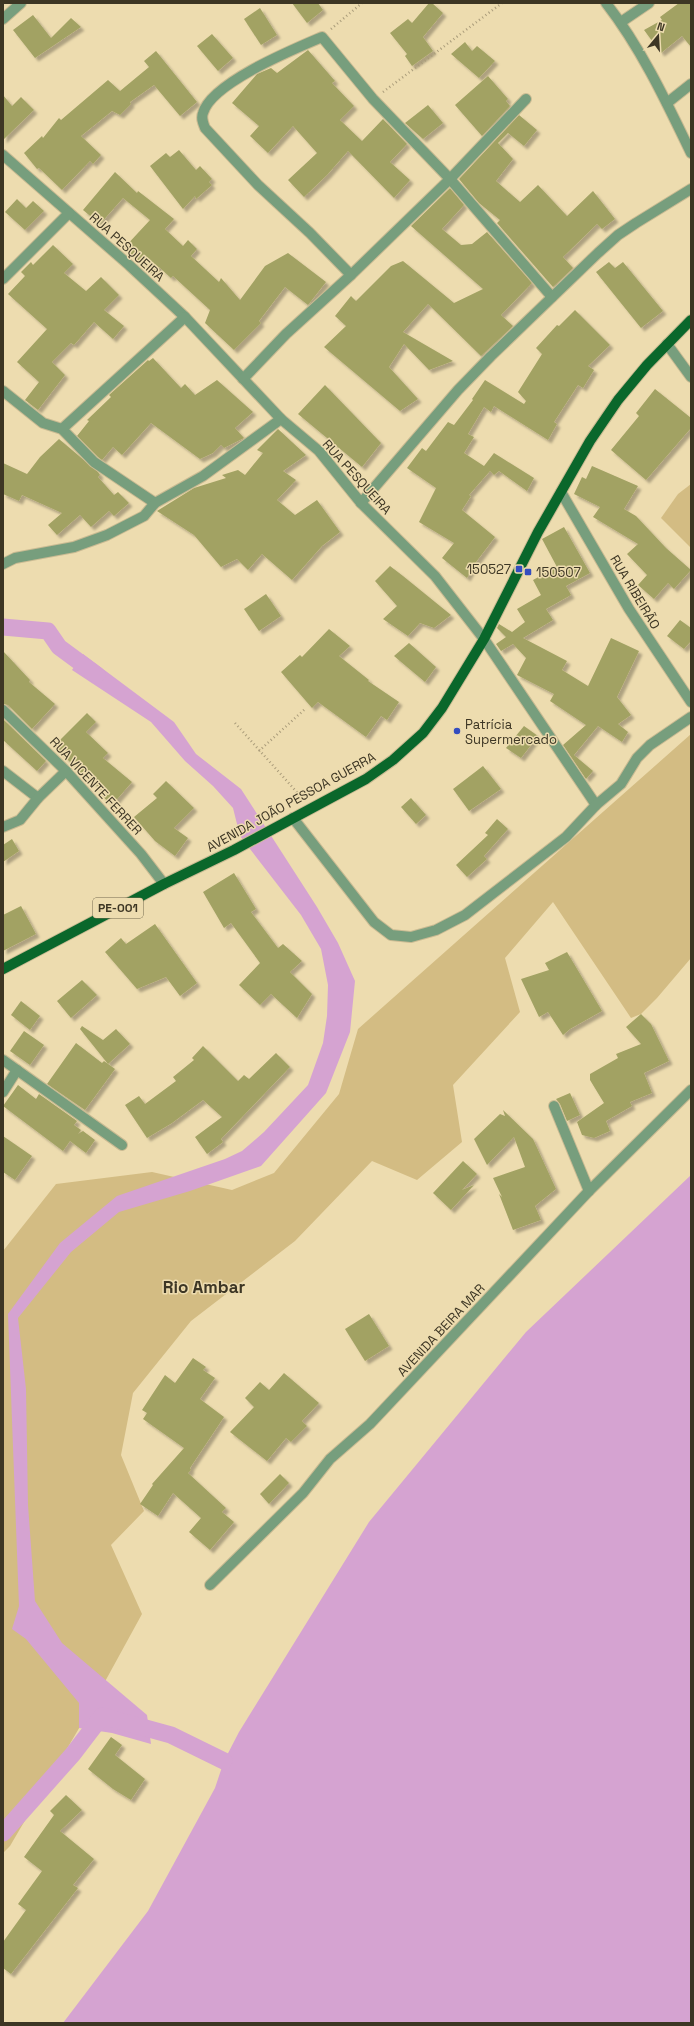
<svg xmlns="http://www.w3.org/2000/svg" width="694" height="2026" font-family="'Space Grotesk',sans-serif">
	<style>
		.green { fill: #d3bc83 }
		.water { fill: #d5a3d1 }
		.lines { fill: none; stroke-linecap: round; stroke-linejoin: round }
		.canal { stroke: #d5a3d1; stroke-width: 17 }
		.building { fill: #a2a263; filter: url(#shadow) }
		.minor-casing { stroke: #cabb93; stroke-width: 12 }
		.major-casing { stroke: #cabb93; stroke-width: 12 }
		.path { stroke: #aa9c7a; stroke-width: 2.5; stroke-dasharray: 1 3; stroke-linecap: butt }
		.minor { stroke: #779e7d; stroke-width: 10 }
		.major { stroke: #0a672b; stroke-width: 10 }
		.poi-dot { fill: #344dbf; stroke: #eddcaf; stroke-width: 1.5 }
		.labels { text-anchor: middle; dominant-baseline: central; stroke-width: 3; stroke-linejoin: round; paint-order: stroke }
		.shield { fill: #eddcaf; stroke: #72684e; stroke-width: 1 }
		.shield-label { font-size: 12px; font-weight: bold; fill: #3d3624 }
		.street-label { font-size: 13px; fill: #3d3624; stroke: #eddcaf }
		.poi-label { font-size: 13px; fill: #3d3624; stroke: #eddcaf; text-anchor: start }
		.district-label { font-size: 17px; font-weight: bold; fill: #3d3624; stroke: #eddcaf }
	</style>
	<defs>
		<filter id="shadow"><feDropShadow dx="3.5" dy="3.5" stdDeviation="1" flood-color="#0004"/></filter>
	</defs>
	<rect width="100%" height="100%" fill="#eddcaf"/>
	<!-- green -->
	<g class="green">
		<polygon points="691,484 691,548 661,518 678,494"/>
		<polygon points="691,734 691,958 657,998 641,1014 631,1018 553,902 505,958 520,1012 453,1085 462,1142 417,1180 372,1161 295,1241 191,1321 133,1393 121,1455 144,1511 111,1545 142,1614 85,1718 10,1846 3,1853 3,1251 56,1184 152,1172 232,1190 274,1173 339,1094 358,1029"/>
	</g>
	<!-- water -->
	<g class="water">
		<polygon points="83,654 174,722 196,754 241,789 317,907 338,943 355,981 350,1032 326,1093 261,1166 190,1191 119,1212 71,1252 18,1318 26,1389 28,1505 35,1601 62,1643 147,1715 151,1744 112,1733 79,1728 79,1703 26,1639 12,1629 19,1606 8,1314 60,1243 117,1196 225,1159 242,1151 264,1132 308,1085 323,1043 327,1016 328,985 321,949 301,915 240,836 233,808 213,786 185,761 151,722 72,670"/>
		<polygon points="691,1175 691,2023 63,2023 148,1911 215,1788 224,1761 239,1732 369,1522 526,1332"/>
	</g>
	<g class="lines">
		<!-- canal -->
		<g class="canal">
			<polyline points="3,627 48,631 59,647 97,675"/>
			<polyline points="3,1833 73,1754 102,1716 171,1735 224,1761"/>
		</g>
	</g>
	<!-- building -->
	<g class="building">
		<polygon points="292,3 318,3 323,10 307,23"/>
		<polygon points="429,3 432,3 443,13 423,37 433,51 412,66 405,56 407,54 390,33 408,19 412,23"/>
		<polygon points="679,3 691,3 691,47 682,36 661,53 644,30 662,20 660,17"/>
		<polygon points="260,8 277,35 261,45 244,19"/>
		<polygon points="33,15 51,38 71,18 81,27 35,58 13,30"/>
		<polygon points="212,34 233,58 218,71 197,46"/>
		<polygon points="465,42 472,51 477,46 495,61 479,78 451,54"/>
		<polygon points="308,50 335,81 332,83 354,106 340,120 362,141 383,119 407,144 390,162 410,180 394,198 348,151 327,175 304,197 288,180 317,153 293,126 268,153 250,136 259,126 232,103 257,74 271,68 277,73"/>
		<polygon points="156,51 197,102 180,116 154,85 130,102 131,104 120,115 112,111 81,136 101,155 93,164 90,161 62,190 39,168 37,169 24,153 42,136 43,138 59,118 61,120 108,80 120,91 149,67 144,61"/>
		<polygon points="488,76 508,99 506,101 510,106 482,136 455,105"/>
		<polygon points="3,95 12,106 21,97 34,110 3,140"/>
		<polygon points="428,105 443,123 423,139 405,123"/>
		<polygon points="519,115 537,130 524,146 508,133 498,143 513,159 496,181 520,202 538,185 567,216 593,191 615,219 602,229 597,224 563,257 573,268 553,287 497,223 500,220 479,203 459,179"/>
		<polygon points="179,150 196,170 200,166 212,179 209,182 212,185 196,199 195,196 183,209 150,166 166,153 170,157"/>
		<polygon points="115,172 137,193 138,191 174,219 165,229 183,246 188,240 197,249 191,256 219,282 221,278 240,300 265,266 288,253 326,282 308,305 285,287 259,321 261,323 234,350 205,323 210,310 173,276 171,278 159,267 153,274 124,248 150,220 123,198 100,224 83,210"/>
		<polygon points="450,188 464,205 442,229 461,245 472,244 487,232 532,283 501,315 513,326 481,356 428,304 403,332 453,361 429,370 404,344 389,367 418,399 400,411 324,347 346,326 335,316 351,296 356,301 391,266 403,261 454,303 483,289 411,226"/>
		<polygon points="17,199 26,208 33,201 44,211 25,230 5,212"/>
		<polygon points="53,245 73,264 64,273 86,291 101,277 119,295 104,310 124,326 113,339 94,322 74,345 71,343 52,362 65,375 38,410 25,400 39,382 17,362 47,329 8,294 25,276 21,272 31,262 33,265"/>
		<polygon points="609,262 615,268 623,262 663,311 641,328 596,272"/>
		<polygon points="575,310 610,345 588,366 594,370 583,388 578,385 554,422 557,424 548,440 494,406 491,412 484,407 468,434 474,437 464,453 484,466 494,453 534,478 527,491 499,471 494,475 490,471 469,495 471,496 462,510 495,537 476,562 467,578 442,558 454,543 419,522 436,488 407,468 422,448 426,451 448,422 454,425 473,400 472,399 485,380 524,404 526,401 518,392 542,354 536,348 557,325 559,326"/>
		<polygon points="153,358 181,388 185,384 195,395 217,380 253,412 235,428 244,438 224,448 221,445 213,453 200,459 151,423 122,455 113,447 102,460 98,457 77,436 89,421 87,420 111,397 109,395 148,360 149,361"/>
		<polygon points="325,385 381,443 362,467 298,414"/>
		<polygon points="655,389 691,418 691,428 646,480 611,450 639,416 636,413"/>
		<polygon points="278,429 306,455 283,471 296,480 277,500 295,515 317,500 340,532 322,546 292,580 262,554 248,570 237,559 221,567 194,535 157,511 194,488 226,478 222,475 238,470 245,475 263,453 257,450"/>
		<polygon points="59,439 98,472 100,475 98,477 114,495 118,492 129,503 114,516 109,511 91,527 80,515 57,535 48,525 62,513 22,495 19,501 3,494 3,463 27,474 40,457"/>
		<polygon points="592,466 638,486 624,509 636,516 666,548 691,570 674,589 668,583 654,599 638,585 647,575 627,554 638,544 593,517 600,507 574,494 582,477 586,479"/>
		<polygon points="564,527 590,573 566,586 571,595 546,609 553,620 523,638 567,661 562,670 588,686 611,638 639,651 617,697 631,715 618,724 628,732 622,742 598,726 574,755 593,771 586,779 563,745 586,725 550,701 554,694 517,675 526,658 513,644 501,651 496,644 506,637 497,628 499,624 512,632 525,622 517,609 541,595 533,580 557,567 542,539"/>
		<polygon points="390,566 403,576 451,615 434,628 420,623 408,636 383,619 397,606 375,581"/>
		<polygon points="266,594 281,616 259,631 244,609"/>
		<polygon points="680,620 691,628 691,641 684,649 667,636"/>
		<polygon points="329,629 350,646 339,656 369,680 368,681 399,702 387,720 381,716 366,737 318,702 312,708 281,672 300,655 302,657"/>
		<polygon points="409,643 436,667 425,682 394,656"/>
		<polygon points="3,651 30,680 29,682 55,704 32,729 8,705 3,704"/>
		<polygon points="87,713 96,722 86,732 108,753 103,758 132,782 112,805 102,796 105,792 85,777 54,746"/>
		<polygon points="3,719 46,761 37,771 3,740"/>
		<polygon points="524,726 538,736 521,758 506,748"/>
		<polygon points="483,766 501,789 469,811 453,789"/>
		<polygon points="166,781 194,808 174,828 188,838 175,856 155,841 134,817 157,798 153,794"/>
		<polygon points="411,798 426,815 416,824 401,807"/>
		<polygon points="497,819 508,829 484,856 487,859 467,877 456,865 488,835 485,833"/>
		<polygon points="12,839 19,851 3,862 3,845"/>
		<polygon points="234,873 256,909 251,912 278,948 283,944 302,961 290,972 312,994 297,1018 271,994 260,1005 239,985 260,963 231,923 224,928 203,892"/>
		<polygon points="21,906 36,934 3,951 3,915"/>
		<polygon points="155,924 197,983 180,996 166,977 137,989 105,952 121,938 126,944"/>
		<polygon points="567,952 602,1011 570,1029 563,1035 548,1012 539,1017 521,979 549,970 545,963"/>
		<polygon points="82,980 97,995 71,1018 57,1001"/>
		<polygon points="21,1001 40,1016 30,1030 11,1015"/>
		<polygon points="641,1014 651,1024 669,1061 644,1073 652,1093 630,1102 632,1106 606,1121 610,1131 594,1138 582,1135 577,1122 604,1103 590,1080 590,1074 618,1058 616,1054 641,1044 626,1027"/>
		<polygon points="82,1026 103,1040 116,1029 130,1044 108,1064 80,1029"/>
		<polygon points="24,1031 44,1045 30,1065 10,1051"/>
		<polygon points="76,1043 102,1063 104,1061 115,1069 85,1110 47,1084"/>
		<polygon points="203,1046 238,1081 244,1075 249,1079 276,1053 290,1067 221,1139 223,1142 207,1154 195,1137 222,1117 203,1100 172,1123 147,1138 125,1105 139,1096 145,1104 176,1081 173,1077 194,1060 192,1058"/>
		<polygon points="18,1085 36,1099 39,1094 77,1121 74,1125 81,1130 78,1134 83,1131 95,1140 86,1153 70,1141 63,1151 3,1106"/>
		<polygon points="570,1093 580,1115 567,1121 560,1104 556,1099"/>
		<polygon points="503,1110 533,1139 556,1189 535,1206 541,1220 513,1230 499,1194 502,1197 493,1178 525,1167 514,1137 487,1165 474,1139 500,1114 505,1116"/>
		<polygon points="3,1136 32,1156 15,1180 3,1172"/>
		<polygon points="463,1161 477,1174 462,1190 474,1185 451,1210 433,1193"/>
		<polygon points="369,1314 389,1346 365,1361 345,1329"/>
		<polygon points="193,1358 206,1367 203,1370 215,1378 200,1399 224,1417 190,1468 191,1470 188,1473 226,1508 222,1512 234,1522 210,1550 189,1532 201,1518 173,1493 158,1516 140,1504 153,1485 152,1484 184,1448 143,1419 147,1413 142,1410 165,1375 175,1383"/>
		<polygon points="284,1373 319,1403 302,1421 307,1426 291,1442 286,1438 267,1461 230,1432 254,1407 245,1398 260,1382 269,1390"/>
		<polygon points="280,1474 289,1483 269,1504 260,1494"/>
		<polygon points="111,1737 122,1745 115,1755 145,1779 131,1800 113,1789 88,1769"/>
		<polygon points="66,1795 82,1810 60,1831 94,1859 73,1885 78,1888 11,1974 3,1968 3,1942 26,1910 18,1904 42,1871 24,1857 54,1815 50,1811"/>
	</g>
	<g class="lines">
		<!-- minor casing -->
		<g class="minor-casing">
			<g id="minor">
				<path d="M 606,3 C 641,48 666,101 691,153"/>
				<polyline points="3,19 21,3"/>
				<polyline points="621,22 649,3"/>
				<polyline points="667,103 691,84"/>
				<polyline points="3,155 129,265 185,317 281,419 319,451 361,503 435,576 484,639 596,805"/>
				<path d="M 351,275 L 310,233 L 258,185 L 205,128 C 203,123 201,118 203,113 C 211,83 294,49 322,37 L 373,99 L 450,179 L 552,297"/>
				<polyline points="3,279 69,213"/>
				<polyline points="667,344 691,377"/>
				<polyline points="243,379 286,334 351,275 450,179 526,99"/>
				<polyline points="3,391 43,423 62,429 94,462 155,503"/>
				<polyline points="62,429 185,317"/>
				<polyline points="561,492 629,609 691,702"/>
				<polyline points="361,503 458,390 491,356 598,253 618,235 636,223 691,189"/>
				<polyline points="3,564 15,558 74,547 107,535 144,516 155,503 203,476 281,419"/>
				<polyline points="3,710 66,771 141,854 164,884"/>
				<polyline points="3,771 38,798"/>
				<polyline points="293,818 374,922 391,935 411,937 436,930 465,915 566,837 596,805 621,784 637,758 650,745 691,717"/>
				<polyline points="3,827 20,820 38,798 66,771"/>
				<polyline points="3,1060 122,1145"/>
				<polyline points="3,1092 17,1070"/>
				<polyline points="554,1106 589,1191"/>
				<polyline points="210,1585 303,1493 330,1459 370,1424 589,1191 691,1090"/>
			</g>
		</g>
		<!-- major casing -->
		<g class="major-casing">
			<polyline id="major" points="3,969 164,884 234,850 366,779 393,760 423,733 442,708 484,639 538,532 590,441 618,400 647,365 691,320"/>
		</g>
		<!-- path -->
		<g class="path">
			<polyline points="331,29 362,3"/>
			<polyline points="383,92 502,3"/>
			<polyline points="235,723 303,799"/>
			<polyline points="259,751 305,709"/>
		</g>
		<!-- minor -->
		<use href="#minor" class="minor"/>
		<!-- major -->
		<use href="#major" class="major"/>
	</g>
	<!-- markers -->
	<g class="poi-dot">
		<rect x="515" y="565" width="8" height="8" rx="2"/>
		<rect x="524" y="568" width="8" height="8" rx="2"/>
		<circle cx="457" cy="731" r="4"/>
	</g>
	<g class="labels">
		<!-- shield labels -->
		<rect class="shield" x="93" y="898" width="50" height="20" rx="3"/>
		<g class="shield-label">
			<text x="118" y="908">PE-001</text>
		</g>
		<!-- street labels -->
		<g class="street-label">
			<text transform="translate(127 247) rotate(42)">RUA PESQUEIRA</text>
			<text transform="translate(357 477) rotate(48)">RUA PESQUEIRA</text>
			<text transform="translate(635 592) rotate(59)">RUA RIBEIRÃO</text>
			<text transform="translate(96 786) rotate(47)">RUA VICENTE FERRER</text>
			<text transform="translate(291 802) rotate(-29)">AVENIDA JOÃO PESSOA GUERRA</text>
			<text transform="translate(441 1330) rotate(-47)">AVENIDA BEIRA MAR</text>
		</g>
		<!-- poi labels -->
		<g class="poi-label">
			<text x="511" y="569" text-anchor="end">150527</text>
			<text x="536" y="572">150507</text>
			<text x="465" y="724">Patrícia<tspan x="465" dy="15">Supermercado</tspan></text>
		</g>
		<!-- district labels -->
		<g class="district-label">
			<text x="204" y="1287">Rio Ambar</text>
		</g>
	</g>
	<!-- border -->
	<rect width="694" height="2026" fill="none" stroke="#3d3624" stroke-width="8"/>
	<!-- north arrow -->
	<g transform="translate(658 36) rotate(18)" stroke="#eddcaf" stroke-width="3" paint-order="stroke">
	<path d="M0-3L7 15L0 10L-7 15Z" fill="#3d3624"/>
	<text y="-6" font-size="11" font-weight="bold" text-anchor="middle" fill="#3d3624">N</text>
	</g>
</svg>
